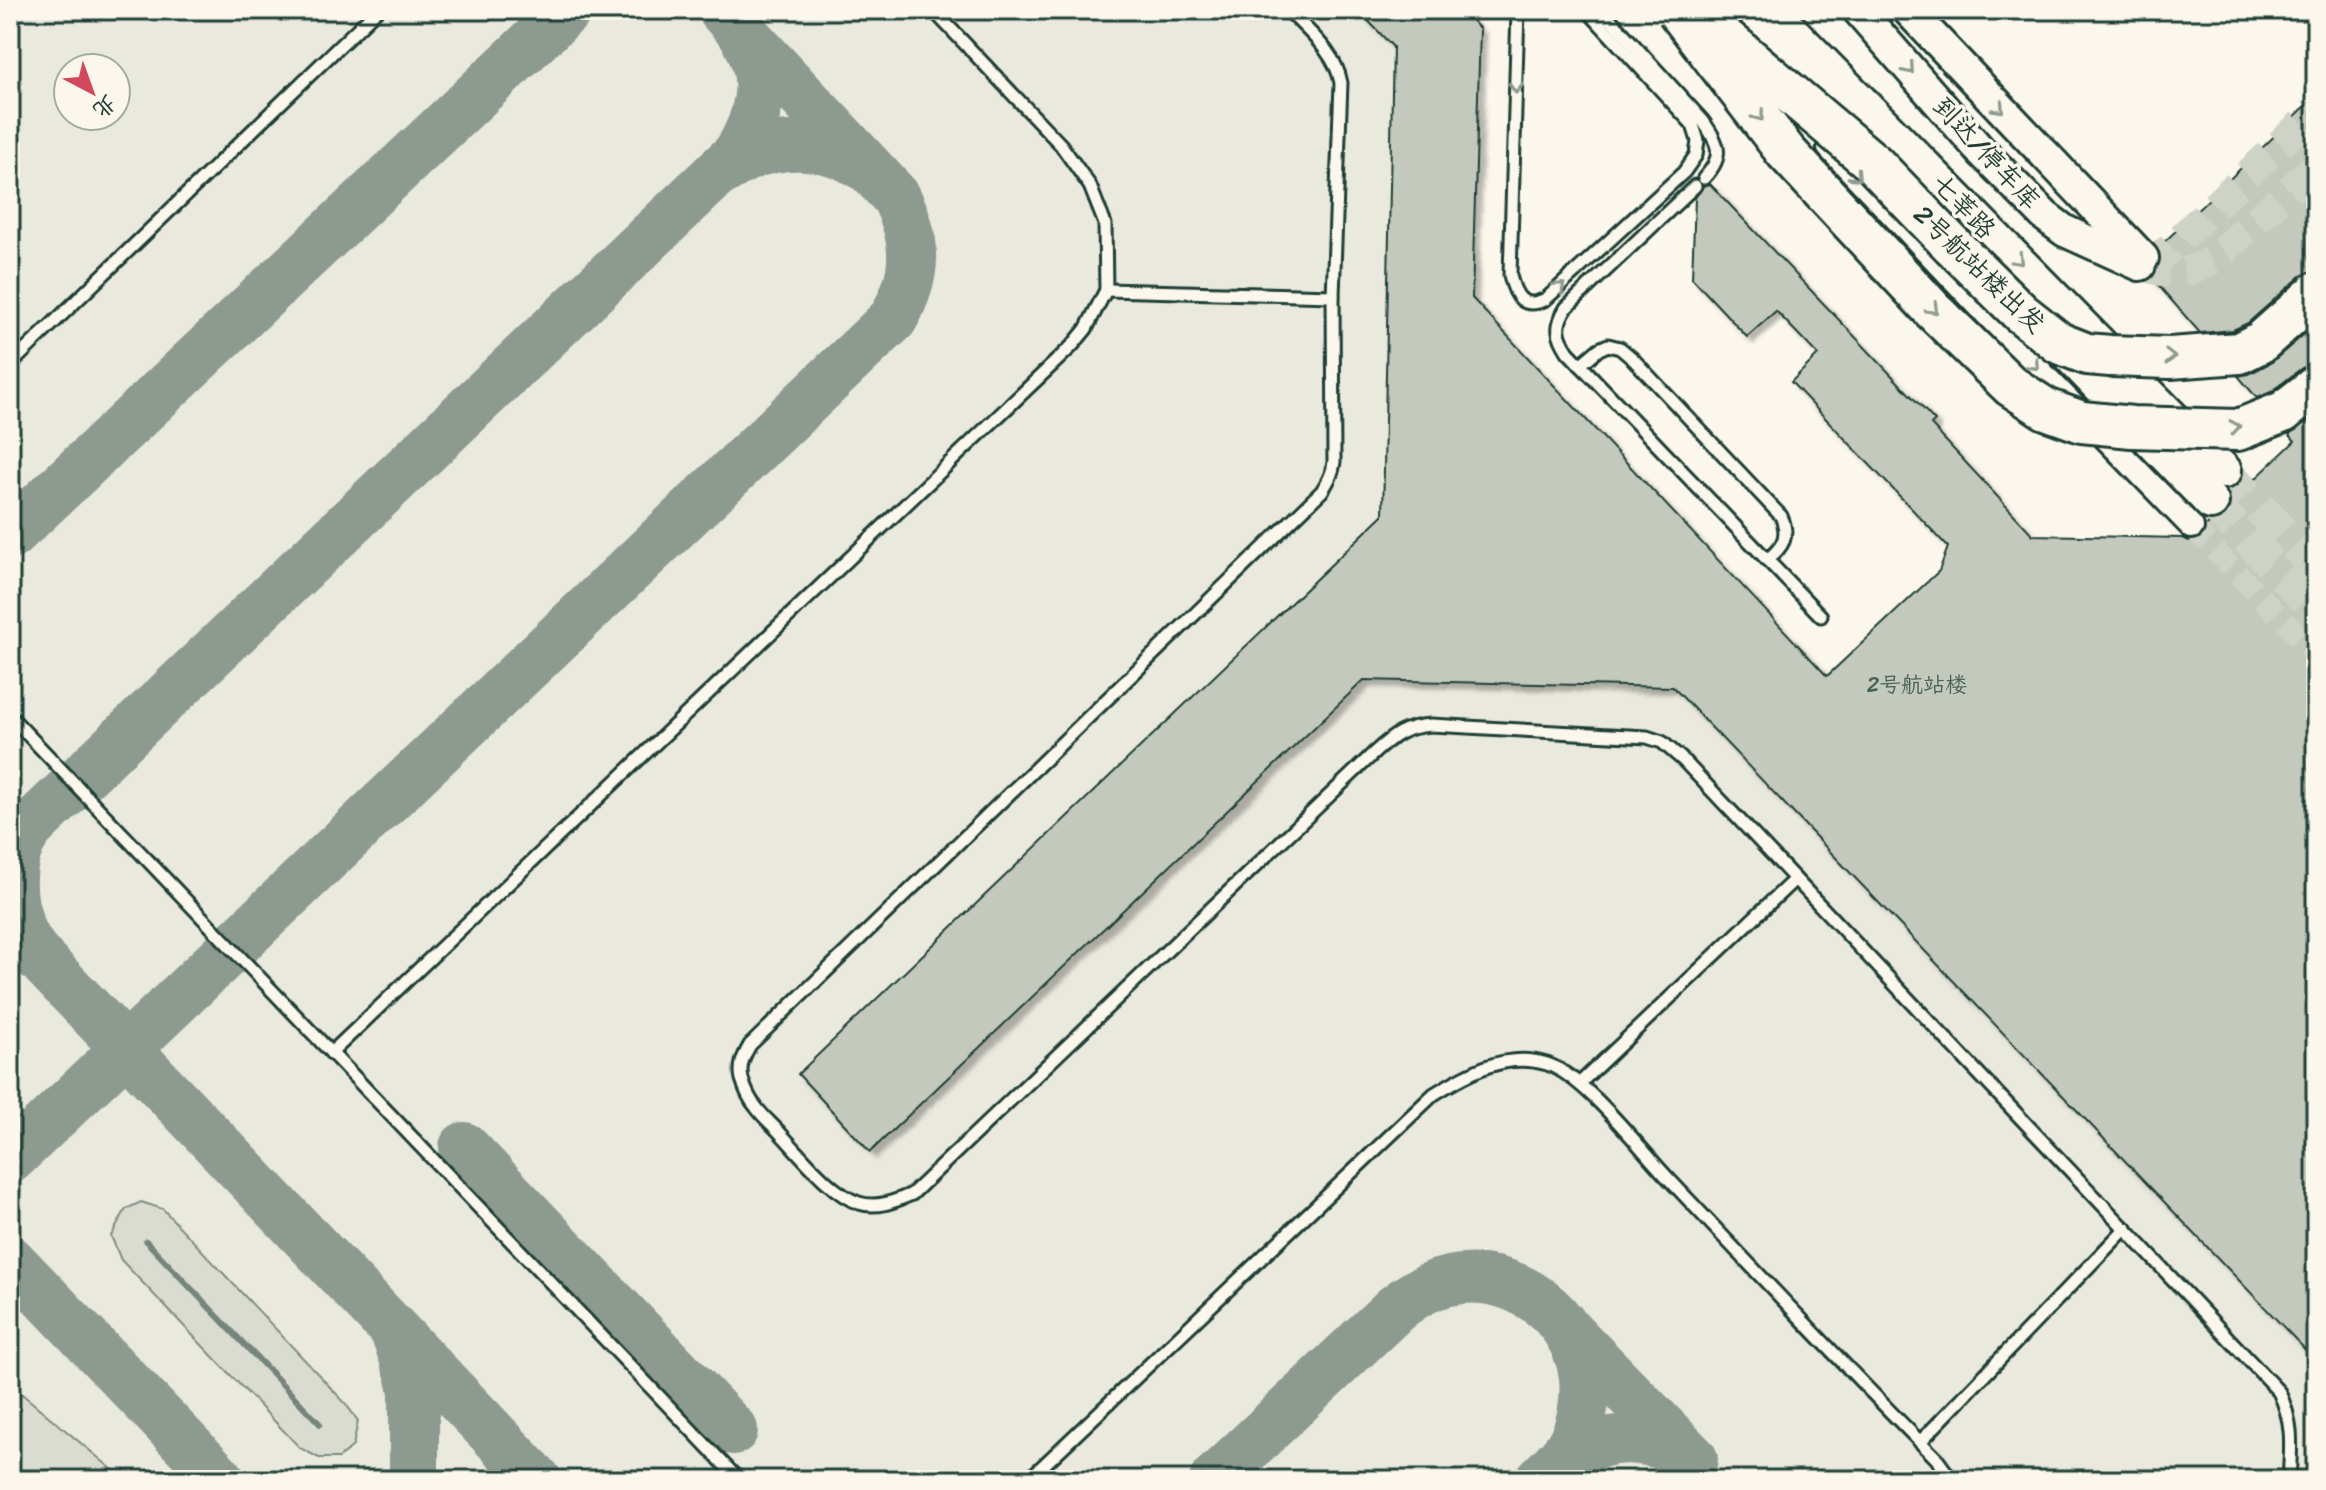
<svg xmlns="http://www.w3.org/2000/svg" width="2326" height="1490" font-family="Sriracha,'LXGW WenKai TC',sans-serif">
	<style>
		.built { fill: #eae9de; fill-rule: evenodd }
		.green { fill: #dbdcd1; stroke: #7d8c82; stroke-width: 2 }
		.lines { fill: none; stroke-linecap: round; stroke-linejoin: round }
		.stream { stroke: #74847b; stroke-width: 6 }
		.taxiway { stroke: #8d9a90; stroke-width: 50 }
		.building { fill: #c4c9be; stroke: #1f3d34; stroke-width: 2; filter: url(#shadow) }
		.street-tunnel { stroke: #cfd2c7; stroke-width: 22; stroke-dasharray: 22 11; stroke-linecap: butt }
		.secondary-tunnel { stroke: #cfd2c7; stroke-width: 30; stroke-dasharray: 30 15; stroke-linecap: butt }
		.primary-tunnel { stroke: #cfd2c7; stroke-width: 34; stroke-dasharray: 34 17; stroke-linecap: butt }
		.lane-casing { stroke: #1f3d34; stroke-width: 17 }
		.street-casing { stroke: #1f3d34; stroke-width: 28 }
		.secondary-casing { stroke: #1f3d34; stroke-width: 36 }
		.primary-casing { stroke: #1f3d34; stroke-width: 40 }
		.highway-casing { stroke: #1f3d34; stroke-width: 46 }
		.lane { stroke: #fbf7ec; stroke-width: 11 }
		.street { stroke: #fbf7ec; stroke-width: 22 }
		.secondary { stroke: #fbf7ec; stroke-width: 30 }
		.primary { stroke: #fbf7ec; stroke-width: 34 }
		.highway { stroke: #fbf7ec; stroke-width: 40 }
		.highway-bridge-casing { stroke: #1f3d34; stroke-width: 46; stroke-linecap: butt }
		.highway-bridge { stroke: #fbf7ec; stroke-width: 40 }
		.oneway { stroke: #8d9a90 }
		.labels { text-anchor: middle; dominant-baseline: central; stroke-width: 7; stroke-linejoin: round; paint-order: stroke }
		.number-label { font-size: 22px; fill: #486056 }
		.street-label { font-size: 26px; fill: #1f3d34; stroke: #fbf7ec }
	</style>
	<defs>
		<filter id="shadow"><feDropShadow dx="6" dy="6" stdDeviation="2" flood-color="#0004"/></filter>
	</defs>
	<rect width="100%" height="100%" fill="#fbf7ec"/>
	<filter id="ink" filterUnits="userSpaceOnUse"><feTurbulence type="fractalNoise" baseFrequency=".0125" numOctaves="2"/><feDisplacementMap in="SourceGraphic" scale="16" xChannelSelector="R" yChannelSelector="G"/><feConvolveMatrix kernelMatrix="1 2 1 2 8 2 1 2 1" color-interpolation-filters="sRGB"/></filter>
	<g filter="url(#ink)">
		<!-- built -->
		<path class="built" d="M 10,10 L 1462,10 L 1480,29 L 1473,298 L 1827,675 L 1939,571 L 1948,547 L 1791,382 L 1817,355 L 1776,311 L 1747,337 L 1692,278 L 1695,169 L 1935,421 L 1931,425 L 2033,535 L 2194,538 L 2316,421 L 2316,1480 L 10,1480 ZM 68,68 L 116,68 L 116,116 L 68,116 Z"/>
		<!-- green -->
		<g class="green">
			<polygon points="141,1202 163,1209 345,1403 358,1421 353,1446 339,1458 319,1458 300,1448 121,1260 111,1236 126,1209"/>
			<polygon points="10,1384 125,1480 10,1480"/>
		</g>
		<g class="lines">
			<!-- stream -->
			<polyline class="stream" points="146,1241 320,1424"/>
			<!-- taxiway -->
			<g class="taxiway">
				<path d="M 721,171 C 731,166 740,159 750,155 C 786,140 829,143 862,165"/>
				<polyline points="10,535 567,10"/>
				<path d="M 37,820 C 0,852 7,921 37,955"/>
				<path d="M 10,846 L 737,154 C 760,119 769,77 746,39"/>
				<polyline points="10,927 537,1480"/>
				<polyline points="464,1147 733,1430"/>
				<path d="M 10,1159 L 893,319 C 918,275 918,241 896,197 L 723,11"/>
				<polyline points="10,1260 221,1480"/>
				<polyline points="1571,1334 1693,1459"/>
				<polyline points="397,1338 410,1373 414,1391 414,1480"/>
				<path d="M 1558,1463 C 1602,1434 1644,1431 1690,1457"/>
				<path d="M 1214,1480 L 1395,1309 C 1411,1296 1428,1285 1449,1281 C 1512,1267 1576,1313 1584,1377 C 1586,1401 1582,1428 1569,1448 C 1561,1460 1550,1470 1540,1480"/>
			</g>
		</g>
		<!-- building -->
		<g class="building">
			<polygon points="1358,10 1462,10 1480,29 1472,298 1827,676 1939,571 1948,547 1791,382 1818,355 1776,311 1747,337 1692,278 1695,198 1703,186 1710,184 1935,421 1931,425 2033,535 2183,538 2189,541 2196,540 2202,536 2206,527 2211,521 2217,521 2225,516 2230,503 2295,441 2289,434 2316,415 2316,1361 1673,687 1364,680 870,1152 798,1074 1383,515 1393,47"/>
			<polygon points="2316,96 2316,271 2311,271 2301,276 2248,323 2233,330 2200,333 2152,278 2160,262 2161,255 2158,248"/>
			<polygon points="2316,324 2316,364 2302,368 2271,392 2257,398 2238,376 2249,374 2272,362"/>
		</g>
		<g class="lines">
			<!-- street-tunnel -->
			<polyline class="street-tunnel" points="2192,527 2316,654"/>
			<!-- secondary-tunnel -->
			<g class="secondary-tunnel">
				<polyline points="2145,260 2157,258 2168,250 2316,110"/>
				<path d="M 2140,265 C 2172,276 2188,276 2216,257 L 2316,166"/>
			</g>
			<!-- primary-tunnel -->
			<g class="primary-tunnel">
				<polyline points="2224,471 2316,567"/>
				<polyline points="2211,502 2316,609"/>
			</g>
			<!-- lane casing -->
			<g class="lane-casing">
				<g id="lane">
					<path d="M 1288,10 C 1309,32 1336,53 1341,83 L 1333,296 L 1334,462 C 1333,473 1328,481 1322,491 L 750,1045 C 743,1057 739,1066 742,1079 C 745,1089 749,1099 756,1107 C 763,1117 773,1125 781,1134 C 801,1155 831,1194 859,1203 C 877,1209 896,1201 912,1194 L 1375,752 C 1394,735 1404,727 1431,725 L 1647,737 L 1662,742 L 1683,760 L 2279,1392 C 2294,1424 2291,1445 2289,1480"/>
					<path d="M 1518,10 L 1510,275 C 1515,297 1523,310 1546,299 L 1684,172 L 1696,155 L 1698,141 L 1693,125 L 1587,10"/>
					<path d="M 1602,10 L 1703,121 C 1719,144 1725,156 1704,178"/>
					<path d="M 1695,186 L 1566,308 C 1555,326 1557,335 1568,352 L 1821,616"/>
					<polyline points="1106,290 1333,296"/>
					<polyline points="10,365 377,10"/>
					<path d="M 1580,365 L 1599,349 L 1608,345 L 1620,348 L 1633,359 L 1781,516 C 1790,536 1783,547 1767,560"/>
					<polyline points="10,716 739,1480"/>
					<polyline points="331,1053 1072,346 1086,329 1106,290 1105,224 1090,186 1061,145 933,10"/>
					<polyline points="1580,1083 1795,879"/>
					<polyline points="1920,1442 2126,1228"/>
					<path d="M 1028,1480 L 1434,1094 C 1468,1073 1506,1051 1547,1064 C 1584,1076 1638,1146 1666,1176 C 1756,1271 1844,1366 1936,1458 L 1952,1480"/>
				</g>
			</g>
			<!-- street casing -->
			<g class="street-casing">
				<polyline id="street" points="1829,148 2049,380 2192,527"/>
			</g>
			<!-- secondary casing -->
			<g class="secondary-casing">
				<g id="secondary">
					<polyline points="1858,10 1981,151 2045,216 2065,231 2140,265"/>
					<polyline points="1908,10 2143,258"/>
				</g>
			</g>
			<!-- primary casing -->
			<g class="primary-casing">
				<g id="primary">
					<polyline points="1738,10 1834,111"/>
					<polyline points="1770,10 2224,471"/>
					<polyline points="2057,342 2211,502"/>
				</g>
			</g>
			<!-- highway casing -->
			<g class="highway-casing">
				<polyline id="highway" points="2283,412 2316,386"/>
			</g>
			<!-- lane -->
			<use href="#lane" class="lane"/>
			<!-- street -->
			<use href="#street" class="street"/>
			<!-- secondary -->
			<use href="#secondary" class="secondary"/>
			<!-- primary -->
			<use href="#primary" class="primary"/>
			<!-- highway -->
			<use href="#highway" class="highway"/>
			<!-- highway-bridge casing -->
			<g class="highway-bridge-casing">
				<g id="highway-bridge">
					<polyline points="1677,10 1786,152 1933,310 2011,386 2046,409 2082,422 2132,427 2238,430 2283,412"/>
					<polyline points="1713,28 1873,163 1952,245 2021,313 2059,343 2087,354 2110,356 2170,358 2239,353 2261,342 2316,293"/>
				</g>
			</g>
			<!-- highway-bridge -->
			<use href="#highway-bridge" class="highway-bridge"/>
		</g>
		<!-- one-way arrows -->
		<defs><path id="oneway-chevron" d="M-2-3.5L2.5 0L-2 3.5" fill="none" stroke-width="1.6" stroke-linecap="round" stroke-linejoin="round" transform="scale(2)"/></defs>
		<g class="oneway">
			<use href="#oneway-chevron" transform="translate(1909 69) rotate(49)"/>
			<use href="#oneway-chevron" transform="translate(1516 88) rotate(92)"/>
			<use href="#oneway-chevron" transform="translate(1999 108) rotate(47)"/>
			<use href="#oneway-chevron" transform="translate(1759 116) rotate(53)"/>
			<use href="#oneway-chevron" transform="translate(1856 176) rotate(47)"/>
			<use href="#oneway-chevron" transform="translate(2018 260) rotate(46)"/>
			<use href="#oneway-chevron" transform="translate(1560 287) rotate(-42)"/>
			<use href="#oneway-chevron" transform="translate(1933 309) rotate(46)"/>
			<use href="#oneway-chevron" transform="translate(2170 357) rotate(-1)"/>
			<use href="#oneway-chevron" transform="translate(2034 365) rotate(47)"/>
			<use href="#oneway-chevron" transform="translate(2235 427) rotate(-9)"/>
		</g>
	</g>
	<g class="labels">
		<!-- number labels -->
		<g class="number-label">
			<text x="1917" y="684">2号航站楼</text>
		</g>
		<!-- street labels -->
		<g class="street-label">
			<text transform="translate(1987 153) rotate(47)">到达/停车库</text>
			<text transform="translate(1964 206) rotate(46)">七莘路</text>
			<text transform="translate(1980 269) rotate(44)">2号航站楼出发</text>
		</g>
	</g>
	<!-- margin -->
	<rect width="2326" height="1490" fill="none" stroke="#fbf7ec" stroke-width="40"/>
	<rect x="20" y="20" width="2286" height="1450" fill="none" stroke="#1f3d34" stroke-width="3" filter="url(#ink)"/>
	<!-- north arrow -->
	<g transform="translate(92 92) rotate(139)"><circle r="38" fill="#fbf7ec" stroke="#a3ada2" stroke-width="2"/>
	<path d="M0-6L14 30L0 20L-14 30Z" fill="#d1495b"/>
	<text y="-12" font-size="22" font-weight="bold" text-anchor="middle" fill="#1f3d34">北</text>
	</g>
</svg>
